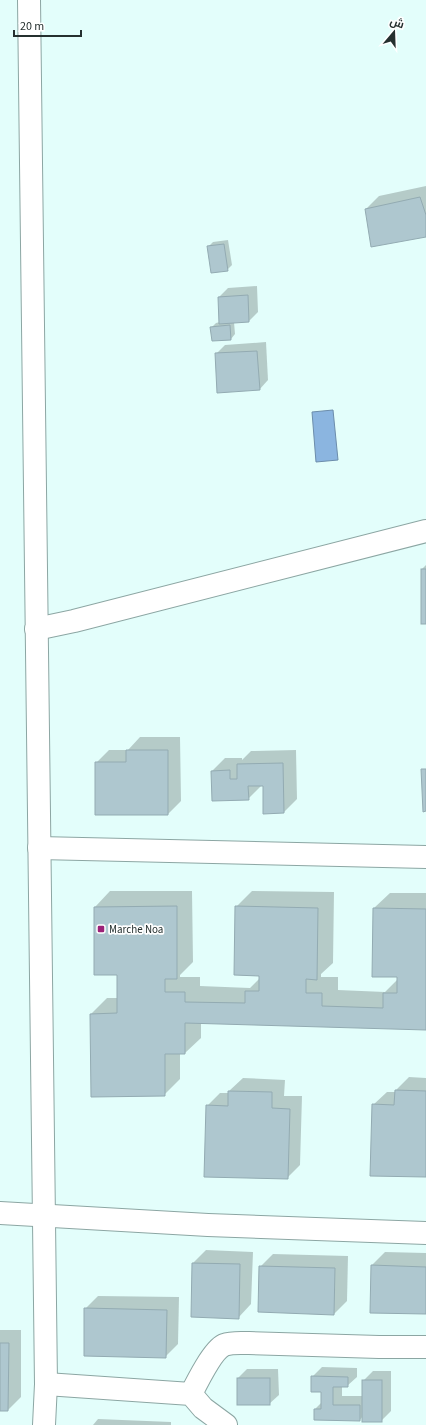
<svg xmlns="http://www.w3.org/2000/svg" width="426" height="1425" font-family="'Source Sans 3',Cairo,sans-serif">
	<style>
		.water { fill: #8bb5e0; stroke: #6c8dab }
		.shadow { fill: #0003 }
		.building { fill: #aec7cf; stroke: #93abb2 }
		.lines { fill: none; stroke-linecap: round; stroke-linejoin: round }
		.minor-casing { stroke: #8ca6a3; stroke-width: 24 }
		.minor { stroke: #fff; stroke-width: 22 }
		.poi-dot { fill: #9c2178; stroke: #fff; stroke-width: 1.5 }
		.labels { text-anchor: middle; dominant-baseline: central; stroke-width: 3.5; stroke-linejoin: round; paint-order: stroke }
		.poi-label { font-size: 11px; fill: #25302f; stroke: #fff; text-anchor: start }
	</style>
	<rect width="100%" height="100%" fill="#e3fefb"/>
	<!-- water -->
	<polygon class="water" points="333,410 338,460 316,462 312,412"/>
	<!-- shadow -->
	<g class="shadow">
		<polygon points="426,186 426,236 366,209 379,196"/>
		<polygon points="228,240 232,265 227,270 208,247 213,242"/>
		<polygon points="257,286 258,312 249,321 234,322 235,334 231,339 212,327 216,323 220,322 219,297 228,288"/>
		<polygon points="266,342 268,380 259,390 216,354 225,345"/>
		<polygon points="426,565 426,623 422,569"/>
		<polygon points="140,737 180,737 181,801 168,814 96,763 109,750 128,750"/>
		<polygon points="296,750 297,799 284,812 264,785 261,786 248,799 212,771 225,758 242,758 242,760 251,751"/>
		<polygon points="110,891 192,891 193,962 180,975 180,977 200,977 200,986 250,988 260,978 236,907 252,891 334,892 333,963 321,974 321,977 338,977 338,990 385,992 398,979 398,977 374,908 390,893 426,893 426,1029 201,1023 201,1038 185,1053 180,1053 180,1079 164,1095 91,1014 107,998 118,998 118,974 95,974 95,907"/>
		<polygon points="409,1077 426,1078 426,1176 373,1105 387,1092 396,1092 396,1090"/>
		<polygon points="243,1078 285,1080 284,1096 302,1096 300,1165 287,1178 207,1106 220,1093 229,1093 229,1091"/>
		<polygon points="206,1250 253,1252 251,1304 238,1318 193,1263"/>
		<polygon points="385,1252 426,1253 426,1313 372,1265"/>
		<polygon points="273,1254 348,1256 347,1301 334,1314 260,1267"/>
		<polygon points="98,1296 179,1297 178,1344 165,1357 85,1309"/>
		<polygon points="0,1330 21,1330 21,1397 8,1410 0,1410"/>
		<polygon points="322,1367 357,1368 357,1377 347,1386 342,1386 342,1396 363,1396 363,1381 373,1371 391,1371 391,1411 381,1421 363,1416 360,1420 315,1409 322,1402 322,1391 312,1377"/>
		<polygon points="247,1369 278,1369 279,1395 269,1404 238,1378"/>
		<polygon points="98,1419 171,1422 171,1425 93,1425"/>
	</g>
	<!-- building -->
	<g class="building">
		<polygon points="420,197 426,215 426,237 371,247 365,209"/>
		<polygon points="224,244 228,271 211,273 207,246"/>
		<polygon points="248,295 249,322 219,324 218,297"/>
		<polygon points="230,325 231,340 212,341 210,327"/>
		<polygon points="257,351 260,390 217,393 215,353"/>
		<rect x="421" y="569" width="5" height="55"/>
		<polygon points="126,750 168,750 168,815 95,815 95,762 126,762"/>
		<polygon points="283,763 284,813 263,814 263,786 248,786 249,800 212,801 211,771 230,770 230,779 237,779 237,764"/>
		<polygon points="421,769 426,769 426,811 423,812"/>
		<polygon points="177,906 177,979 165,979 165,992 185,992 185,1002 245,1003 245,991 259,991 259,976 234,975 235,906 318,908 317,980 306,979 306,993 322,993 322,1006 383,1008 383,993 397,993 397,977 372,977 373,908 426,909 426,1030 185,1023 185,1054 165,1054 165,1096 91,1097 90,1014 117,1013 117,975 94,975 94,907"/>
		<polygon points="395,1090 426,1091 426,1177 370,1176 372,1104 394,1105"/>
		<polygon points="228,1091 272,1092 272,1108 290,1109 288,1179 204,1177 206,1105 228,1106"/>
		<polygon points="192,1263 240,1264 239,1319 191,1317"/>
		<polygon points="371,1265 426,1267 426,1314 370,1313"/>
		<polygon points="259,1266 335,1268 334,1315 258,1312"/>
		<polygon points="84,1308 167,1310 166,1358 84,1356"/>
		<polygon points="0,1343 9,1343 8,1411 0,1411"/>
		<polygon points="311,1376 348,1377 348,1387 333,1387 333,1405 360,1405 360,1421 314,1420 314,1409 321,1409 321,1392 311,1392"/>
		<rect x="237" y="1378" width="33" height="27"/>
		<rect x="362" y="1380" width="20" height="42"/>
	</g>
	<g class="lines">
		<!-- minor casing -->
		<g class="minor-casing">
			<g id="minor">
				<polyline points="29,0 46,1384 44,1425"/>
				<polyline points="36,629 74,621 426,531"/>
				<polyline points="39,848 426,857"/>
				<polyline points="0,1213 208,1225 426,1233"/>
				<polyline points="46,1384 191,1394 203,1408 226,1425"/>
				<path d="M 191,1394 C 197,1382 213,1350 224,1345 C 232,1342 241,1343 249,1343 L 379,1347 L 426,1347"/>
			</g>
		</g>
		<!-- minor -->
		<use href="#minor" class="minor"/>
	</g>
	<!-- markers -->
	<rect class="poi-dot" x="97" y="925" width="8" height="8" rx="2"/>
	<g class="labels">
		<!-- poi labels -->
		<g class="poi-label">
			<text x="109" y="929">Marche Noa</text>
		</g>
	</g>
	<!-- north arrow -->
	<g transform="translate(394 32) rotate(19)" stroke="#ffffff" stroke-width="3" paint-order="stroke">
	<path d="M0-3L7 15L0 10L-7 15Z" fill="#25302f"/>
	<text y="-6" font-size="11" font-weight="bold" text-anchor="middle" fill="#25302f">ش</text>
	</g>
	<!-- scale -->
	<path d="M14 30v6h67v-6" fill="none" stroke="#25302f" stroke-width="2"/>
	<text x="20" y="30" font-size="12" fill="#25302f" stroke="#ffffff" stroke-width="3" paint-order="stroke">20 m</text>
</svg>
